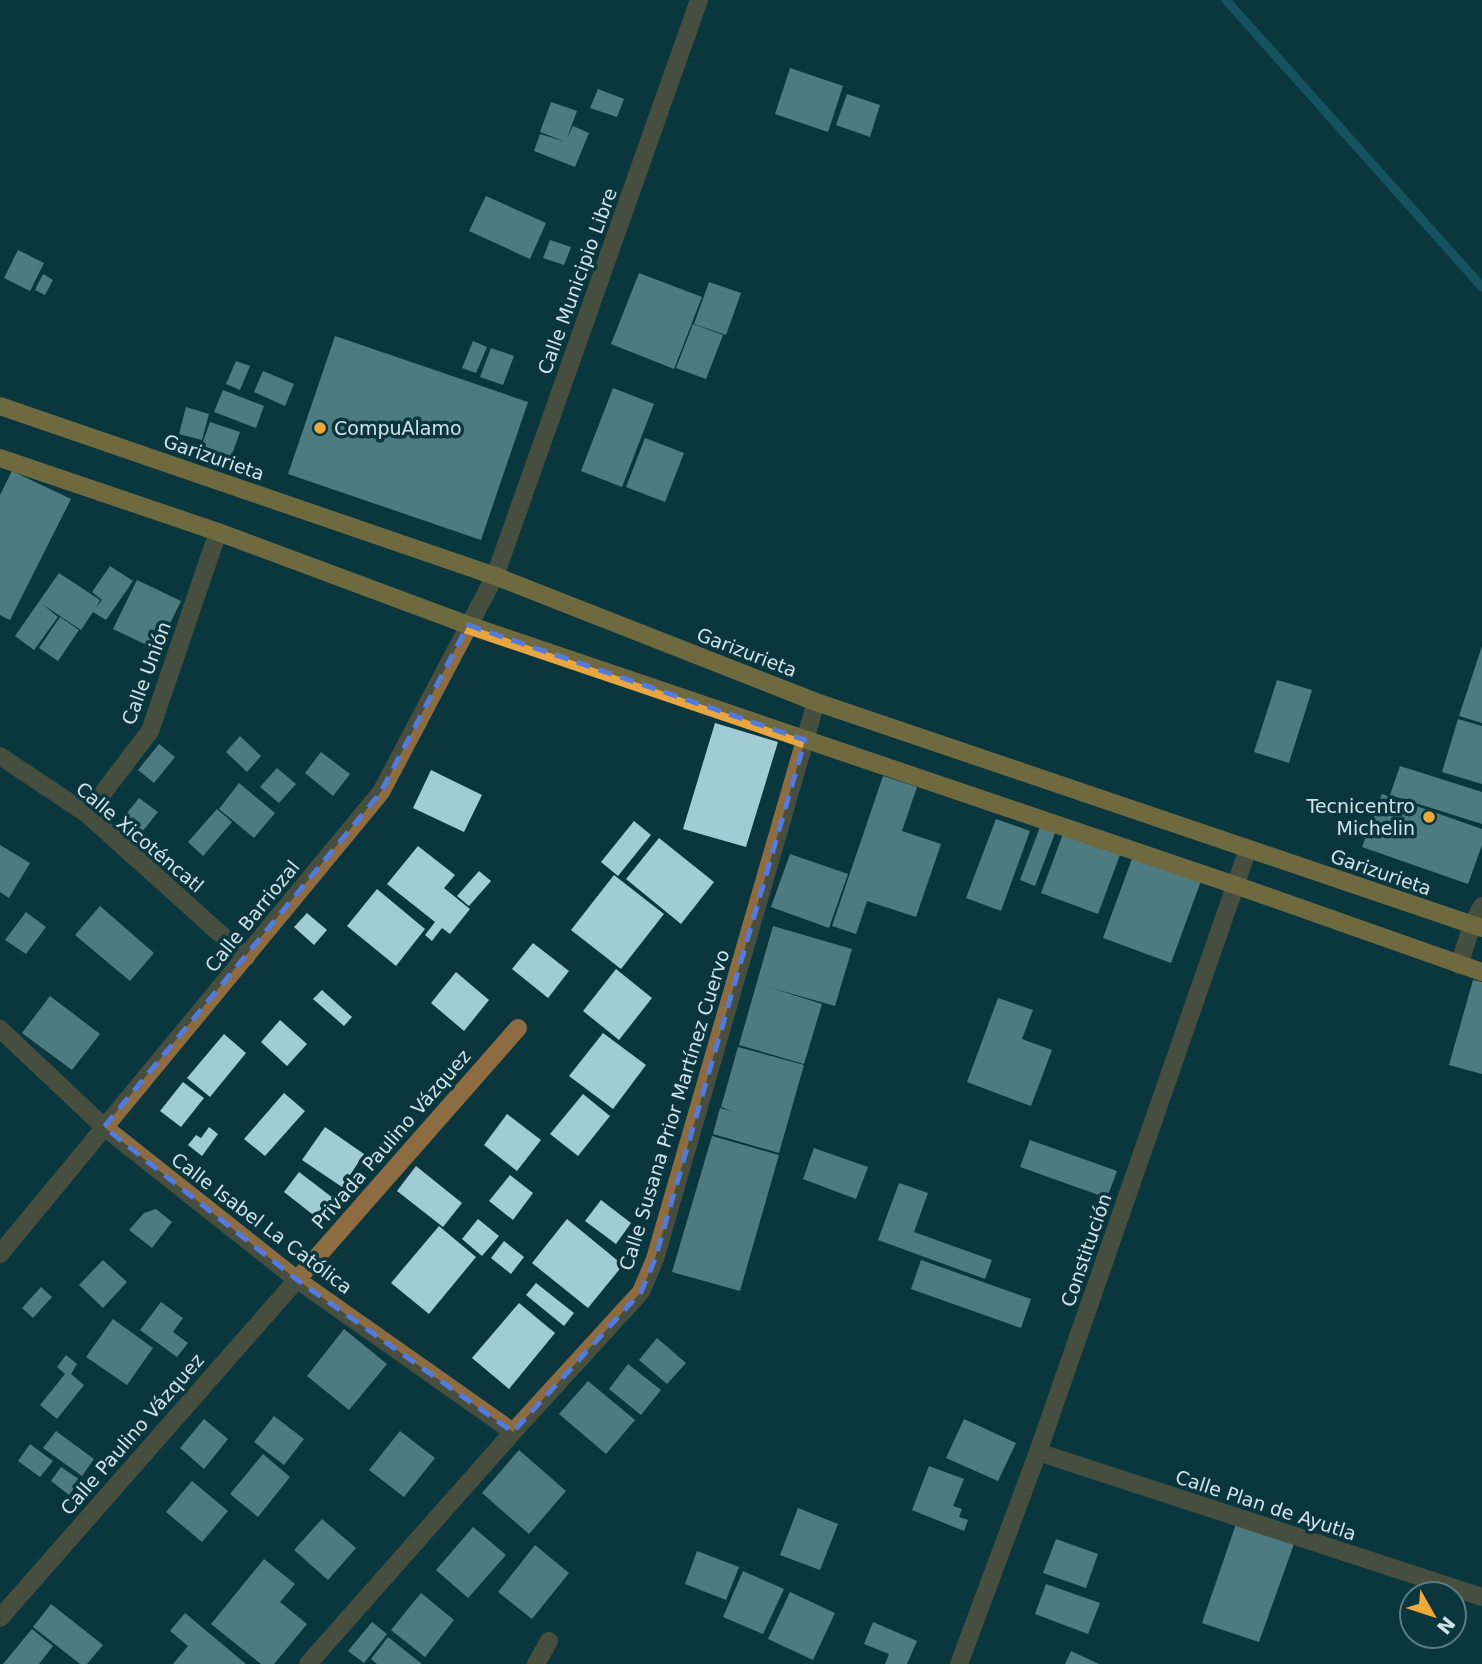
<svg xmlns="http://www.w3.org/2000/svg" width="1482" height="1664" font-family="'DejaVu Sans',sans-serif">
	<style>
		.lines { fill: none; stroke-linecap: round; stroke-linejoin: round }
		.stream { stroke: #237987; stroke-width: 9 }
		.building { fill: #a1ccd5 }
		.minor { stroke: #8c6c40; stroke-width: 18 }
		.major { stroke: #e8a641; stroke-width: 18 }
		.marked { fill: none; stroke: #527bdd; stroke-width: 5; stroke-dasharray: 14 9; stroke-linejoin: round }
		.poi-dot { fill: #eea83c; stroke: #0b363e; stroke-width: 2.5 }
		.labels { text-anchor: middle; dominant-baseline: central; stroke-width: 7; stroke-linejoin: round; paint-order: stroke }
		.street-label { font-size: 19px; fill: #cee4e8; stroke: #0b363e }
		.poi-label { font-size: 19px; fill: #cee4e8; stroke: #0b363e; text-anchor: start }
	</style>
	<rect width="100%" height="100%" fill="#0b363e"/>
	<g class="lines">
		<!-- stream -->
		<polyline class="stream" points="1226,0 1482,287"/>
	</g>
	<!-- building -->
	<g class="building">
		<polygon points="790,68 843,86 828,132 775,114"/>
		<polygon points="598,89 624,99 617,117 590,108"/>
		<polygon points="847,94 880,105 870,137 836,125"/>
		<polygon points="551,102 577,111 567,138 573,126 589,133 575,167 534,151 540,134 566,142 540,132"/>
		<polygon points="486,196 546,223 530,259 469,231"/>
		<polygon points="550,240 571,247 564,265 543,258"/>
		<polygon points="18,250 44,263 30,291 4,278"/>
		<polygon points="639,273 702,297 674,369 611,344"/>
		<polygon points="43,274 53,280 45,295 35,290"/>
		<polygon points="709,282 741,293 726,335 694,324"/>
		<polygon points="693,324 723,335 706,379 676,368"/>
		<polygon points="335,336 528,402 481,540 288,474"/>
		<polygon points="473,341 487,347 476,373 462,368"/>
		<polygon points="491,348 514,356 503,385 480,377"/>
		<polygon points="236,361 250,366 240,390 226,384"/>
		<polygon points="263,371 294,384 285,406 254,392"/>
		<polygon points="613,388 654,404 622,487 581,471"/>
		<polygon points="223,390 264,406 256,428 214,412"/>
		<polygon points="186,407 209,414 202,440 179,434"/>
		<polygon points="210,422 240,432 231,457 201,447"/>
		<polygon points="645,438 684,453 665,502 626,487"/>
		<polygon points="12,471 71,499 10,620 0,615 0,495"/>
		<polygon points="110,566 133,581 106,620 93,612 81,630 42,604 58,617 34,650 15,636 59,573 100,600 96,608 102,600 92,592"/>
		<polygon points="137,580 181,601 157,650 113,629"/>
		<polygon points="60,617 79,630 58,661 39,648"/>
		<polygon points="1482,646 1482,723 1459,716"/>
		<polygon points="1277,680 1312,690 1289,763 1254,752"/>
		<polygon points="1458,719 1482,726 1482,784 1442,772"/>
		<polygon points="715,723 778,742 746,847 683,829"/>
		<polygon points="240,736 261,756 247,772 226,752"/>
		<polygon points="159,744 175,757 154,783 138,770"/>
		<polygon points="321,752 350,774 333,796 305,773"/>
		<polygon points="1400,766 1482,792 1482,824 1390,795"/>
		<polygon points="277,768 296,784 279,803 260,787"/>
		<polygon points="431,770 482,795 464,832 413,808"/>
		<polygon points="883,776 917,787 902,831 941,844 916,917 867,901 856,934 832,926"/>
		<polygon points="239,783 275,813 254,838 219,809"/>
		<polygon points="1382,794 1482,829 1482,845 1468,884 1362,847"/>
		<polygon points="139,798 158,812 142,832 123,818"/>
		<polygon points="217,809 232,822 203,856 188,842"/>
		<polygon points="996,819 1030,831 1001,911 966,898"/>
		<polygon points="634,821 651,835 618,876 601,862"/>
		<polygon points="1040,827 1055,833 1035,886 1020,880"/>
		<polygon points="1063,834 1120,855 1098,914 1041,893"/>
		<polygon points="659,838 714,882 681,924 626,879"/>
		<polygon points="0,845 30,863 9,898 0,892"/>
		<polygon points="418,846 455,875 444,888 470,909 450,934 442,928 432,941 425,935 435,922 387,884"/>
		<polygon points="790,854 848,874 829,928 771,907"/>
		<polygon points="1133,856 1201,881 1171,963 1103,938"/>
		<polygon points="479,871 491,881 469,906 457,896"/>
		<polygon points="614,875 664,914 621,969 571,930"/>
		<polygon points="377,889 425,929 396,966 347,926"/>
		<polygon points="100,906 154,953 130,981 75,935"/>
		<polygon points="26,912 46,927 26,954 5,940"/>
		<polygon points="307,913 327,930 314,945 294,927"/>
		<polygon points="773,926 852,949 835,1006 768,987 822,1004 804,1064 739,1045"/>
		<polygon points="533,943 569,971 548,998 512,969"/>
		<polygon points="616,969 652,998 619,1040 583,1011"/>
		<polygon points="456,972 489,1000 464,1031 431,1003"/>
		<polygon points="1473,980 1482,982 1482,1074 1449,1065"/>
		<polygon points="322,990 352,1017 344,1026 313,999"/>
		<polygon points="50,996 100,1034 72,1070 22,1033"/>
		<polygon points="998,998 1033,1010 1022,1039 1052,1050 1031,1106 967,1082"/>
		<polygon points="280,1020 307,1044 287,1066 261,1042"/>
		<polygon points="603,1033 646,1065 613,1109 569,1076"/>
		<polygon points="224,1034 246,1053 210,1097 187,1078"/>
		<polygon points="738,1047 804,1065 779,1153 713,1134 720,1108 734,1112 721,1107"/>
		<polygon points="183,1082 204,1098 181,1127 160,1111"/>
		<polygon points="284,1093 305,1111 265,1156 244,1139"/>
		<polygon points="583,1094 610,1116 578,1156 550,1134"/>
		<polygon points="507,1114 541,1140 517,1171 484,1145"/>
		<polygon points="209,1127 218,1134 202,1156 188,1145 196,1135 201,1138"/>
		<polygon points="325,1127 364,1154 342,1187 302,1160"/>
		<polygon points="712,1136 779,1155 740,1291 672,1272"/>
		<polygon points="1030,1140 1117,1171 1107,1198 1020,1167"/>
		<polygon points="814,1148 868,1167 856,1199 803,1179"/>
		<polygon points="416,1166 462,1203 443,1227 397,1191"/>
		<polygon points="299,1172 337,1201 321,1221 284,1192"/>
		<polygon points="510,1175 533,1193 513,1220 489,1201"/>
		<polygon points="899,1183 928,1193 914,1232 992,1260 985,1279 878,1240"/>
		<polygon points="601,1200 631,1223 616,1244 585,1221"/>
		<polygon points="156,1209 172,1222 152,1248 129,1230 144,1213"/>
		<polygon points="478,1219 499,1236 482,1256 462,1239"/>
		<polygon points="567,1219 623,1265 588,1308 532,1263"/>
		<polygon points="439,1226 476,1257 429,1314 391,1283"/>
		<polygon points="504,1241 524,1257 511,1274 491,1258"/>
		<polygon points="103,1260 127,1282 103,1308 79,1285"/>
		<polygon points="921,1260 1031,1299 1021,1328 911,1289"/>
		<polygon points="536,1283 574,1313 564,1326 526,1295"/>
		<polygon points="41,1287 52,1297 33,1318 22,1308"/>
		<polygon points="161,1302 183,1318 173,1332 188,1343 177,1357 140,1330"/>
		<polygon points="519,1303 555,1333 509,1389 472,1358"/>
		<polygon points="113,1319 153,1348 127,1385 86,1357"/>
		<polygon points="344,1329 387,1364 349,1410 307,1376"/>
		<polygon points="657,1338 686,1363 667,1384 639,1360"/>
		<polygon points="66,1355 77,1364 71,1374 84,1385 57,1419 40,1405 65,1374 57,1367"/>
		<polygon points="628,1364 661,1390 641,1415 609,1389"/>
		<polygon points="588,1381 635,1420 606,1454 559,1414"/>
		<polygon points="274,1416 304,1439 284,1465 254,1442"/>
		<polygon points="204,1419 228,1439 204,1469 180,1448"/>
		<polygon points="964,1419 1016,1443 998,1481 946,1458"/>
		<polygon points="56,1431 94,1459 82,1476 43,1448"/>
		<polygon points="400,1431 435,1458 404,1497 369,1470"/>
		<polygon points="30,1444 53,1461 40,1477 18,1461"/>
		<polygon points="519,1450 566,1491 529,1534 482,1493"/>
		<polygon points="263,1454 290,1477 258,1517 230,1494"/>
		<polygon points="929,1466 964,1479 953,1506 962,1509 959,1517 968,1520 964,1531 912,1510"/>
		<polygon points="61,1467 80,1480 69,1495 51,1481"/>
		<polygon points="192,1481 228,1511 202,1542 166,1512"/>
		<polygon points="798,1508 838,1524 820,1570 780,1555"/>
		<polygon points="322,1519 356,1548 328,1580 294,1550"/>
		<polygon points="1237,1521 1295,1541 1259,1642 1202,1623"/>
		<polygon points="473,1527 506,1555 468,1598 436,1570"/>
		<polygon points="1056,1539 1098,1554 1086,1588 1043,1573"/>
		<polygon points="535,1545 569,1573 532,1619 498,1592"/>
		<polygon points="697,1551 739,1567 726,1600 685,1584"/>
		<polygon points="264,1559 295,1584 280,1602 307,1624 274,1664 261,1664 211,1624"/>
		<polygon points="743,1571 784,1589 763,1634 723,1617"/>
		<polygon points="1046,1584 1100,1603 1088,1634 1035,1614"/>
		<polygon points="790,1592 835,1613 813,1660 768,1639"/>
		<polygon points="421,1593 454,1620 425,1657 391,1630"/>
		<polygon points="51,1604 103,1645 87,1664 80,1664 33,1627"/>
		<polygon points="185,1613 246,1664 173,1664 188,1646 170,1631"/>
		<polygon points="372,1622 387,1634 364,1663 348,1651"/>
		<polygon points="873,1622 917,1641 907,1664 885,1664 889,1654 864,1644"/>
		<polygon points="32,1629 53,1646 39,1664 3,1664"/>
		<polygon points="388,1637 422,1664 377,1664 371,1659"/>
		<polygon points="1071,1651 1099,1664 1065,1664"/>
	</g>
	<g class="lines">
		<!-- minor -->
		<g class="minor">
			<polyline points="0,756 87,814 246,957"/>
			<polyline points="87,814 150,731 218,532"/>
			<polyline points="1459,965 1472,925 1482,906"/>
			<polyline points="0,1029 104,1127 296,1279 513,1432"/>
			<polyline points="0,1254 381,792 495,576 699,0"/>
			<polyline points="1038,1452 1482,1597"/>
			<polyline points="0,1618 518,1028"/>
			<polyline points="308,1664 513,1432 641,1292 655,1259 816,702"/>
			<polyline points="536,1664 549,1641"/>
			<polyline points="959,1664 1038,1452 1248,849"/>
		</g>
		<!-- major -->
		<g class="major">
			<polyline points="0,406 495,576 816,702 1482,928"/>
			<polyline points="0,458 218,532 468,625 1235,885 1482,972"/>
		</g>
	</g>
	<!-- marked area -->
	<path d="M0 0H1482V1664H0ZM 468,625 L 805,740 L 655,1259 L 641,1292 L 513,1432 L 296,1279 L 104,1127 L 381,792 Z" fill="#0b363e" fill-opacity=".55" fill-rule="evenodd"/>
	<path class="marked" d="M 468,625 L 805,740 L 655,1259 L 641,1292 L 513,1432 L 296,1279 L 104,1127 L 381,792 Z"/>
	<!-- markers -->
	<g class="poi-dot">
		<circle cx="320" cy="428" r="7"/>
		<circle cx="1429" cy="817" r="7"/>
	</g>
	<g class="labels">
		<!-- street labels -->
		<g class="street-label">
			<text transform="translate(577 281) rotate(-70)">Calle Municipio Libre</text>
			<text transform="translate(214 457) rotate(19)">Garizurieta</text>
			<text transform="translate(747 652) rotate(21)">Garizurieta</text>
			<text transform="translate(146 673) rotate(-70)">Calle Unión</text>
			<text transform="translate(140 837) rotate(40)">Calle Xicoténcatl</text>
			<text transform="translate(1381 872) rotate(19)">Garizurieta</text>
			<text transform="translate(252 916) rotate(-51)">Calle Barriozal</text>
			<text transform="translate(674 1110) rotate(-73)">Calle Susana Prior Martínez Cuervo</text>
			<text transform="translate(391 1139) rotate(-49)">Privada Paulino Vázquez</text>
			<text transform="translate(262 1223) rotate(37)">Calle Isabel La Católica</text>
			<text transform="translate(1086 1250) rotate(-71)">Constitución</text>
			<text transform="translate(132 1434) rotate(-49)">Calle Paulino Vázquez</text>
			<text transform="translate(1266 1505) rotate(18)">Calle Plan de Ayutla</text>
		</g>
		<!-- poi labels -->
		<g class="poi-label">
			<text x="334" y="428">CompuAlamo</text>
			<text x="1415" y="806" text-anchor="end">Tecnicentro<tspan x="1415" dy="22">Michelin</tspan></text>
		</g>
	</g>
	<!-- north arrow -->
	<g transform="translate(1433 1615) rotate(129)"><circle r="33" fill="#0b363e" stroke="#597c82" stroke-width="2"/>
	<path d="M0-5L12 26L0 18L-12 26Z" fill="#eea83c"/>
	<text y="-10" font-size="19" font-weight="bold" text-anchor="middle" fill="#cee4e8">N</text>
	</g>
</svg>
